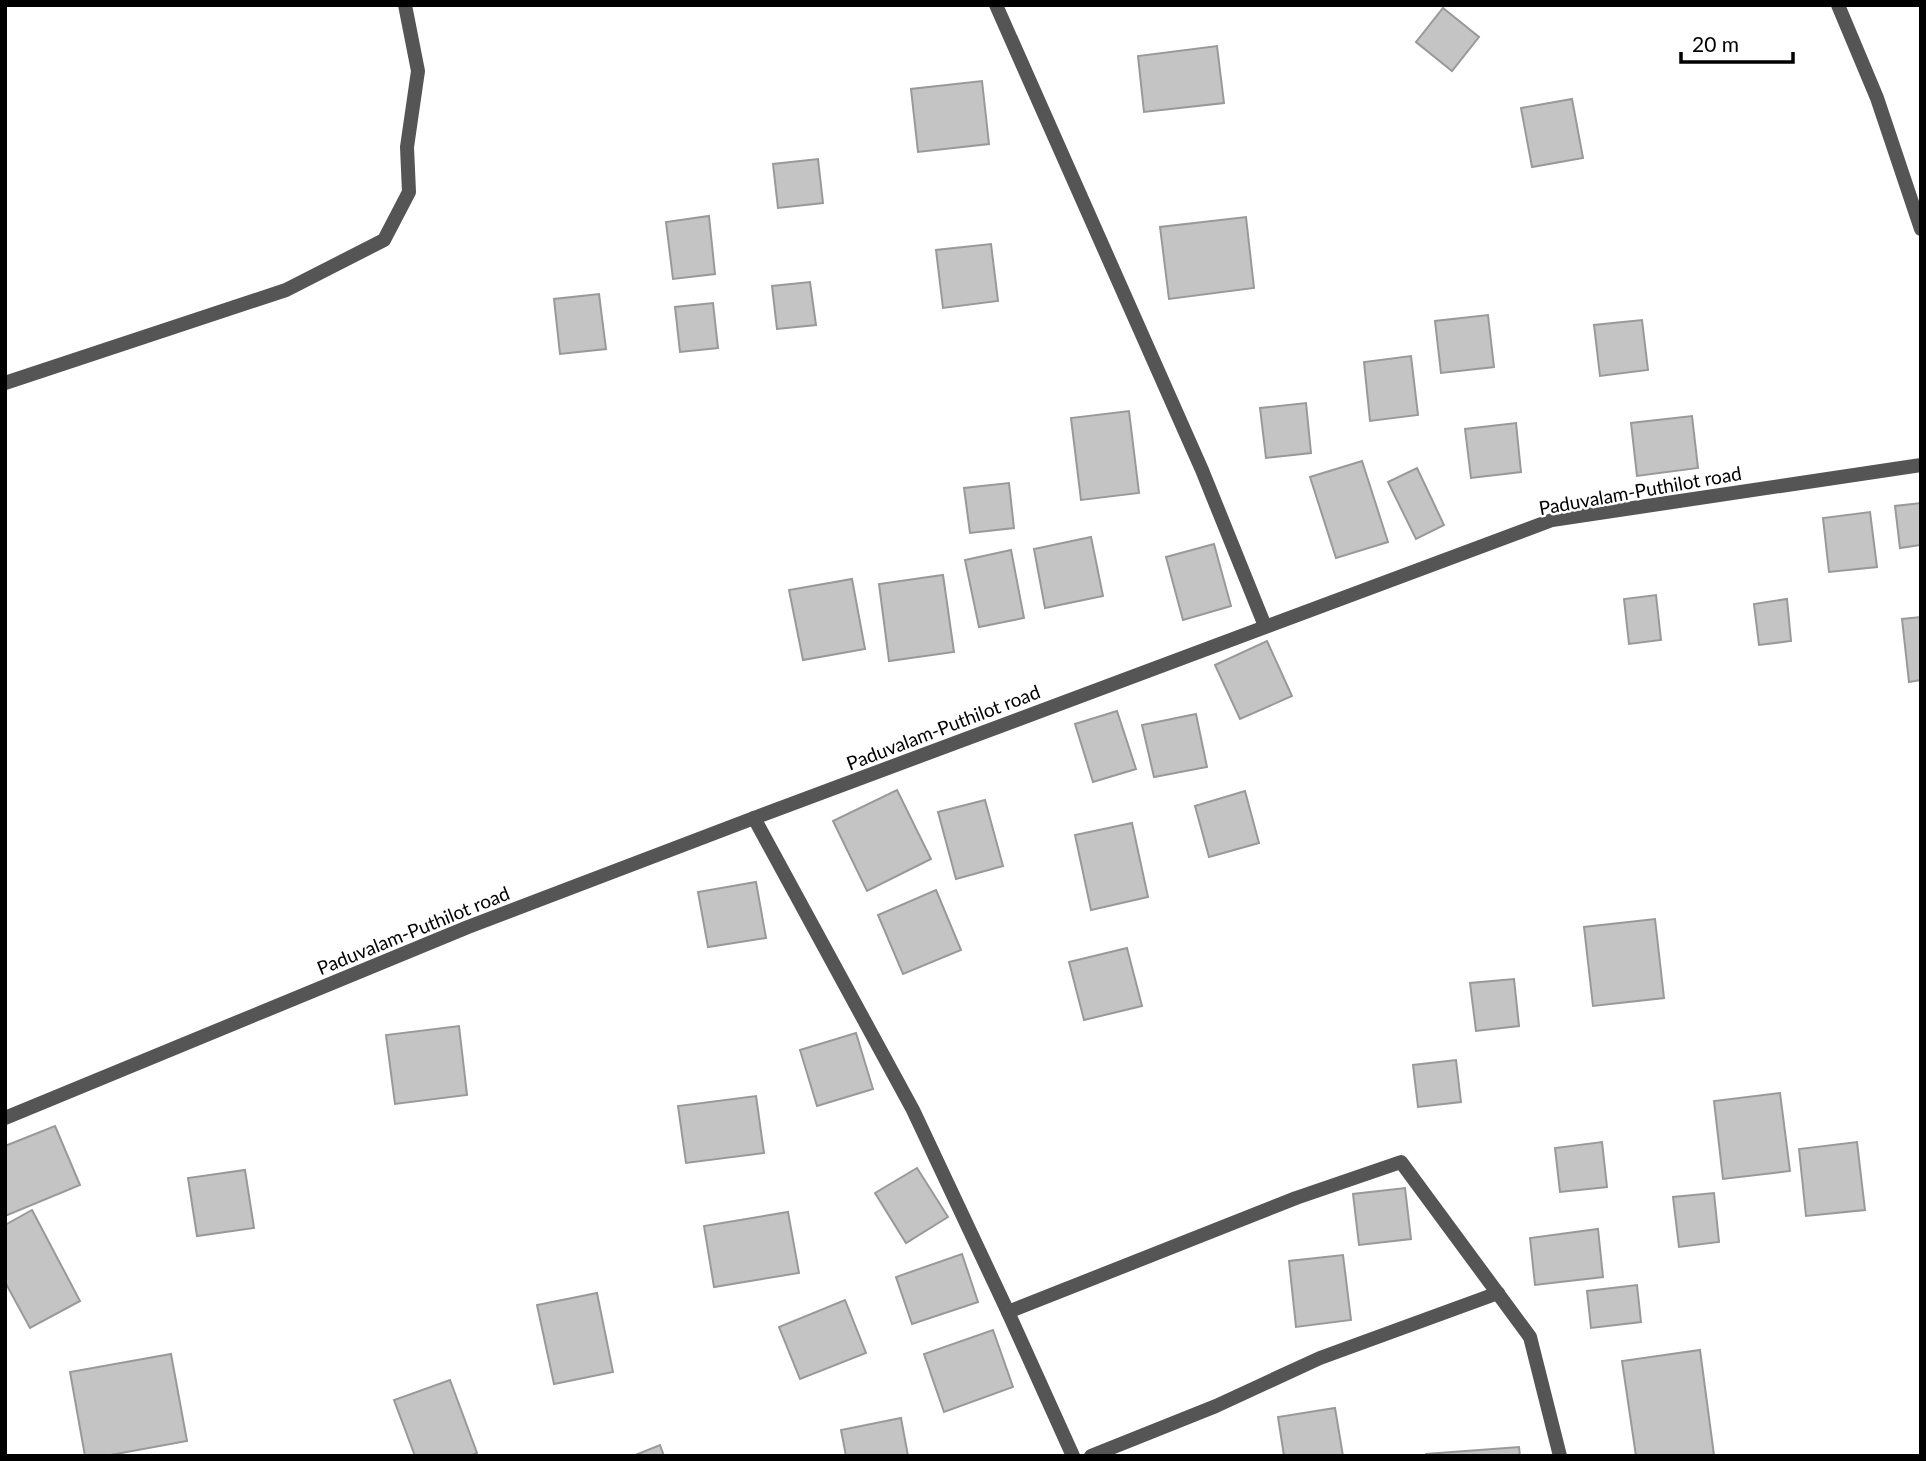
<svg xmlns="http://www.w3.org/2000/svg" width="1926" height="1461" font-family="Lato,sans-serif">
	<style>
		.building { fill: #c4c4c4; stroke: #999; stroke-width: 2 }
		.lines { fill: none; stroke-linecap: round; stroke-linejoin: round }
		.minor { stroke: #555; stroke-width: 14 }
		.labels { text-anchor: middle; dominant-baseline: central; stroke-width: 5; stroke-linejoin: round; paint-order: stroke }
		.street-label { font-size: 19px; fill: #000; stroke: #fff }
	</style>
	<rect width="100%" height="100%" fill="#fff"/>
	<!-- building -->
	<g class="building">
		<polygon points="1443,8 1479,37 1452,71 1416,42"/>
		<polygon points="1217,46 1224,103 1144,112 1138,56"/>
		<polygon points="982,81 989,144 918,152 911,89"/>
		<polygon points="1572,99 1583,158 1532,167 1521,108"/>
		<polygon points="818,159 823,203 778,208 773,164"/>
		<polygon points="709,216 715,274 673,279 666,222"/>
		<polygon points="1246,217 1254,288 1169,299 1160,227"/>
		<polygon points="991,244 998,301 943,308 936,250"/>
		<polygon points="810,282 816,325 777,329 772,286"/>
		<polygon points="599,294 606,349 560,354 554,299"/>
		<polygon points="713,303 718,348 680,352 675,307"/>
		<polygon points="1488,315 1494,367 1441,373 1435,321"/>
		<polygon points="1642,320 1648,370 1600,376 1594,325"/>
		<polygon points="1411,356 1418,415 1370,421 1364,362"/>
		<polygon points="1306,403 1311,453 1266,458 1260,408"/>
		<polygon points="1129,411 1139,493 1081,500 1071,418"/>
		<polygon points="1692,416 1698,468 1637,476 1631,423"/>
		<polygon points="1516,423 1521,472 1471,478 1465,429"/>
		<polygon points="1362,461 1388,542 1336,558 1310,477"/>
		<polygon points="1417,468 1444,525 1416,539 1388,482"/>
		<polygon points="1009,483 1014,528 970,533 964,488"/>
		<polygon points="1921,503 1921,545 1900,548 1895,506"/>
		<polygon points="1870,512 1877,567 1829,572 1823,518"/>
		<polygon points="1091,537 1103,596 1045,608 1034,549"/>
		<polygon points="1214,544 1231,606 1183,620 1166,557"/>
		<polygon points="1011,550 1024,618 979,627 965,560"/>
		<polygon points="943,575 954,652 889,661 879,584"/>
		<polygon points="852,579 865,649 803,660 789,590"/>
		<polygon points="1656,595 1661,640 1629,644 1624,599"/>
		<polygon points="1787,599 1791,641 1759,645 1754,604"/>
		<polygon points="1921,617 1921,680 1909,682 1902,619"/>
		<polygon points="1267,641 1292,696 1240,719 1215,665"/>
		<polygon points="1117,711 1136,769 1093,782 1075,724"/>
		<polygon points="1196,714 1207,767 1154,777 1142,725"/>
		<polygon points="897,790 931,859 867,891 833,821"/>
		<polygon points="1245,791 1259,843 1209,857 1195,806"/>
		<polygon points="985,800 1003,866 956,879 938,812"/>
		<polygon points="1132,823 1148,897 1091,910 1075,835"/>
		<polygon points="756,882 766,938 708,947 698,892"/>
		<polygon points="936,890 961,950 903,974 878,915"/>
		<polygon points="1655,919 1664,998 1593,1006 1584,927"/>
		<polygon points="1127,948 1142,1006 1084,1020 1069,962"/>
		<polygon points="1514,979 1519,1026 1476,1031 1470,983"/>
		<polygon points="459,1026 467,1095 395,1104 386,1035"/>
		<polygon points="856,1033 873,1089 817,1106 800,1050"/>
		<polygon points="1456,1060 1461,1102 1418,1107 1413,1065"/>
		<polygon points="1780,1093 1790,1171 1723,1179 1714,1101"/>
		<polygon points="756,1096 764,1153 686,1163 678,1106"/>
		<polygon points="55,1126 80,1185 5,1216 5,1146"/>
		<polygon points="1602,1142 1607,1187 1560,1192 1555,1148"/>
		<polygon points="1857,1142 1865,1210 1806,1216 1799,1149"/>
		<polygon points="917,1168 948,1217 906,1243 875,1193"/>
		<polygon points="245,1170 254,1228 197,1236 188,1178"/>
		<polygon points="1405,1188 1411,1239 1359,1245 1353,1194"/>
		<polygon points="1714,1193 1719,1242 1679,1247 1673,1197"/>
		<polygon points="32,1210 80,1301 30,1328 5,1282 5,1225"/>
		<polygon points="788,1212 799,1273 714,1287 704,1226"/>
		<polygon points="1598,1229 1603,1277 1535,1285 1530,1238"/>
		<polygon points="962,1254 978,1302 912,1324 896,1277"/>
		<polygon points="1343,1255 1351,1320 1296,1327 1289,1261"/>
		<polygon points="1637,1285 1641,1322 1591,1328 1587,1291"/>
		<polygon points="597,1293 613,1372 554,1384 537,1305"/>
		<polygon points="845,1300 866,1353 800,1379 779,1327"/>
		<polygon points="993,1330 1013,1387 944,1412 924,1354"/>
		<polygon points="1700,1350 1714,1455 1636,1456 1622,1361"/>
		<polygon points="171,1354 187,1441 105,1456 85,1456 70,1372"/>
		<polygon points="450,1380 477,1453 470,1456 415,1456 394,1400"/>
		<polygon points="1335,1408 1343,1456 1284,1456 1278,1417"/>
		<polygon points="901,1418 908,1456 846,1456 841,1430"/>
		<polygon points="660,1445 664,1456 633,1456"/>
		<polygon points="1519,1447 1520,1456 1426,1456 1426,1454"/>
	</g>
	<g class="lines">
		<!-- minor -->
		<g class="minor">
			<polyline points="996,5 1202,470 1265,626"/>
			<polyline points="1838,5 1877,98 1921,229"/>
			<polyline points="5,383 286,290 384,240 409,192 407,147 418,71 405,5"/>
			<polyline points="754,818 913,1110 1008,1312 1296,1198 1401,1162 1530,1337 1560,1456"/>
			<polyline points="5,1118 468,927 754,818 1552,520 1921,465"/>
			<polyline points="1008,1312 1073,1456"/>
			<polyline points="1091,1456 1216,1406 1320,1358 1498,1293"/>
		</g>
	</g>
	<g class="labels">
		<!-- street labels -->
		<g class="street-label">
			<text transform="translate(1640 490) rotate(-10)">Paduvalam-Puthilot road</text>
			<text transform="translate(943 727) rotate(-21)">Paduvalam-Puthilot road</text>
			<text transform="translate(413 930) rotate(-22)">Paduvalam-Puthilot road</text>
		</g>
	</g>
	<!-- border -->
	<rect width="1926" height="1461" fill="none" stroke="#000000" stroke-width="14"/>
	<!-- scale -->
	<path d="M1681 52v10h112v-10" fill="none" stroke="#000000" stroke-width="3.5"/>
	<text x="1692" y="52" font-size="21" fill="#000000" stroke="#ffffff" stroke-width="5" paint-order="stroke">20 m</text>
</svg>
